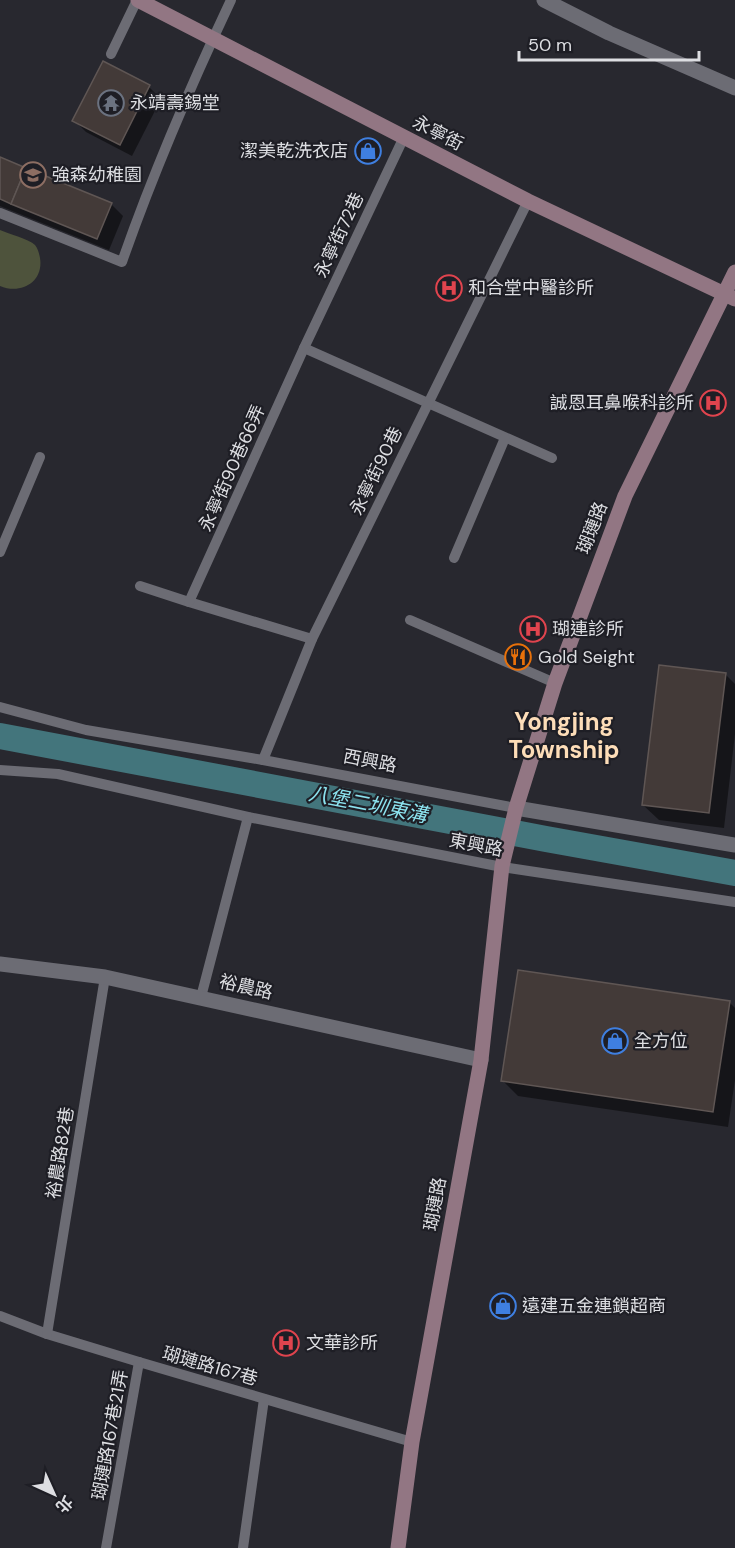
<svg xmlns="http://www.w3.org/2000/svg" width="735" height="1548" font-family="'DM Sans','Noto Sans TC',sans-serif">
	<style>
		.green { fill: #4e533c }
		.shadow { fill: #0007 }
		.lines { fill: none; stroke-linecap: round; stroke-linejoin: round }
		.canal { stroke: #43757c; stroke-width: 26 }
		.building { fill: #433a38; stroke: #5f5654; stroke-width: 1.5 }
		.lane { stroke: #6c6c74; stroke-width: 10 }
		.street { stroke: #6c6c74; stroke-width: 15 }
		.secondary { stroke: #927683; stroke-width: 15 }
		.labels { text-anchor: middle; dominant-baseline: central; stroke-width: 4.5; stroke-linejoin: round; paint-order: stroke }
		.poi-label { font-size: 18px; fill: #dddee2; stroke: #1e1e25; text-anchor: start }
		.street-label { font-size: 18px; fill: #dddee2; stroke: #1e1e25 }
		.water-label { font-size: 20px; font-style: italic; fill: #8ce3ef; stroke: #1e1e25 }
		.district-label { font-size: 24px; font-weight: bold; fill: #fdddb8; stroke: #1e1e25 }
	</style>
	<rect width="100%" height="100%" fill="#28282f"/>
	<!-- green -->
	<path class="green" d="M 0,230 C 9,234 29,239 35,245 C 38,249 39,253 40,258 C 44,282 21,295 0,286 Z"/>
	<!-- shadow -->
	<g class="shadow">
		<polygon points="103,63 149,87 161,99 132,156 86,132 74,120"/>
		<polygon points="0,159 111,204 123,216 109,250 0,206"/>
		<polygon points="725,674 735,684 735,734 724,828 659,820 643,805"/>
		<polygon points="729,1002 735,1008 735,1080 728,1127 518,1096 503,1081"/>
	</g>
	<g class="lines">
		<!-- canal -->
		<polyline class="canal" points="0,736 546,839 735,873"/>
	</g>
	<!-- building -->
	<g class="building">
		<polygon points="103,61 150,85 120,145 72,121"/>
		<polygon points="0,157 26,168 11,204 0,199"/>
		<polygon points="26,168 112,203 97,239 11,204"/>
		<polygon points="659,665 726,673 709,813 642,805"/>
		<polygon points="518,970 730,1001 713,1112 501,1081"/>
	</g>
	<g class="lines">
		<!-- lane -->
		<g class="lane">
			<polyline points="111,54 137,0"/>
			<path d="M 0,213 L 122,262 C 153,173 191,85 231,0"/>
			<polyline points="304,348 552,458"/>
			<polyline points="0,552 40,457"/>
			<polyline points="454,558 505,438"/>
			<polyline points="140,586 189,602 312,639"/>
			<polyline points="189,602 304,348 404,137"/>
			<polyline points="410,620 555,683"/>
			<polyline points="0,707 86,730 263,760 516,808"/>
			<polyline points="263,760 312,639 528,201"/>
			<polyline points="0,770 58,774 248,817 502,867 735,902"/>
			<polyline points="201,997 248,817"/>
			<polyline points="0,1316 47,1334 139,1362 412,1442"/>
			<polyline points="47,1334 105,977"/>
			<polyline points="106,1548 139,1362"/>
			<polyline points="243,1548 264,1399"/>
		</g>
		<!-- street -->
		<g class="street">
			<polyline points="544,0 609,33 735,88"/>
			<polyline points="516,808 735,845"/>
			<polyline points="0,964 105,977 481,1060"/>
		</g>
		<!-- secondary -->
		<g class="secondary">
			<polyline points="138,0 528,201 735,299"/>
			<polyline points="398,1548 412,1442 481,1060 502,866 516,808 555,683 625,496 735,272"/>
		</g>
	</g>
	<!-- icons -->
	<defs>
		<g id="temple-ring" transform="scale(1.35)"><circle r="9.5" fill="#1e1e25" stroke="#6b7280" stroke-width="1.5"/><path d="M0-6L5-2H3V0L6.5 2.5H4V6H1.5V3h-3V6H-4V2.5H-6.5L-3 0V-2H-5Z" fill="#6b7280"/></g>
		<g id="shop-ring" transform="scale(1.35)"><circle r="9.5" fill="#1e1e25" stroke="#3f7fe0" stroke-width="1.5"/><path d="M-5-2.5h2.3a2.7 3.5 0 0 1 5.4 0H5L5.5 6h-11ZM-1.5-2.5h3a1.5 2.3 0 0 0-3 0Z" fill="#3f7fe0"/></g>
		<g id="school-ring" transform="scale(1.35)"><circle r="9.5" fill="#1e1e25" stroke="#8d6e63" stroke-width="1.5"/><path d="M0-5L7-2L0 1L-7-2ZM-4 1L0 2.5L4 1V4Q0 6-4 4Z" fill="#8d6e63"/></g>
		<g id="hospital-ring" transform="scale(1.35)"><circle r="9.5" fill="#1e1e25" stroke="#e0444e" stroke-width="1.5"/><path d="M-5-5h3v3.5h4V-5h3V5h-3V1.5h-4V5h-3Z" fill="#e0444e"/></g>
		<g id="restaurant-ring" transform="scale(1.35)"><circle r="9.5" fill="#1e1e25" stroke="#e8710a" stroke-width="1.5"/><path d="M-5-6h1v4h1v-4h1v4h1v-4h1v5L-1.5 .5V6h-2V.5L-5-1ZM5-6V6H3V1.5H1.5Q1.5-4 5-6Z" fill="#e8710a"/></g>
	</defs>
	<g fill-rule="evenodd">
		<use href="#temple-ring" x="111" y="103"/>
		<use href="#shop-ring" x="368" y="151"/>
		<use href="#school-ring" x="33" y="175"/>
		<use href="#hospital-ring" x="449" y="288"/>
		<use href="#hospital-ring" x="713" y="403"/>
		<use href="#hospital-ring" x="533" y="629"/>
		<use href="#restaurant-ring" x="518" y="657"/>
		<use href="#shop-ring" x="615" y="1041"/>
		<use href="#shop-ring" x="503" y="1306"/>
		<use href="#hospital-ring" x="286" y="1343"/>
	</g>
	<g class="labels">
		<!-- poi labels -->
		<g class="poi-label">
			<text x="130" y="103">永靖壽錫堂</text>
			<text x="348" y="151" text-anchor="end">潔美乾洗衣店</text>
			<text x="52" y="175">強森幼稚園</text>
			<text x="468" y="288">和合堂中醫診所</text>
			<text x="694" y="403" text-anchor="end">誠恩耳鼻喉科診所</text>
			<text x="552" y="629">瑚連診所</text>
			<text x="538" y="657">Gold Seight</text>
			<text x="634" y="1041">全方位</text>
			<text x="522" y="1306">遠建五金連鎖超商</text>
			<text x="306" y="1343">文華診所</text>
		</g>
		<!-- street labels -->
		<g class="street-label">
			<text transform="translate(438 133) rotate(27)">永寧街</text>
			<text transform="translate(339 235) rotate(-65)">永寧街72巷</text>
			<text transform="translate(232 468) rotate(-66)">永寧街90巷66弄</text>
			<text transform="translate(376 471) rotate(-64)">永寧街90巷</text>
			<text transform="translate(592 528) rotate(-69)">瑚璉路</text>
			<text transform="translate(370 761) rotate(11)">西興路</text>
			<text transform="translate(476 845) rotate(11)">東興路</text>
			<text transform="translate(246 987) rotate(13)">裕農路</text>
			<text transform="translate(60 1153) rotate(-81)">裕農路82巷</text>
			<text transform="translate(435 1204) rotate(-80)">瑚璉路</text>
			<text transform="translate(210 1366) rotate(16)">瑚璉路167巷</text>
			<text transform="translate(110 1435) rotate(-80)">瑚璉路167巷21弄</text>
		</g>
		<!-- water labels -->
		<g class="water-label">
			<text transform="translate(368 804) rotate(11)">八堡二圳東溝</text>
		</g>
		<!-- district labels -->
		<g class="district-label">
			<text x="564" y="721">Yongjing<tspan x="564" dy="28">Township</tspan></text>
		</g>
	</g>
	<!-- north arrow -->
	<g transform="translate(54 1494) rotate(135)" stroke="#1e1e25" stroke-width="4.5" paint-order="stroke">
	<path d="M0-4.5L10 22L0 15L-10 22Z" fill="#dddee2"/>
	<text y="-9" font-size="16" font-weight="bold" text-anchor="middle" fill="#dddee2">北</text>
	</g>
	<!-- scale -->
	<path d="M519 51v9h180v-9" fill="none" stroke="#dddee2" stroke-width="3"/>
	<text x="528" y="51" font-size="18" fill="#dddee2" stroke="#1e1e25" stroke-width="4.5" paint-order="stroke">50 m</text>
</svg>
